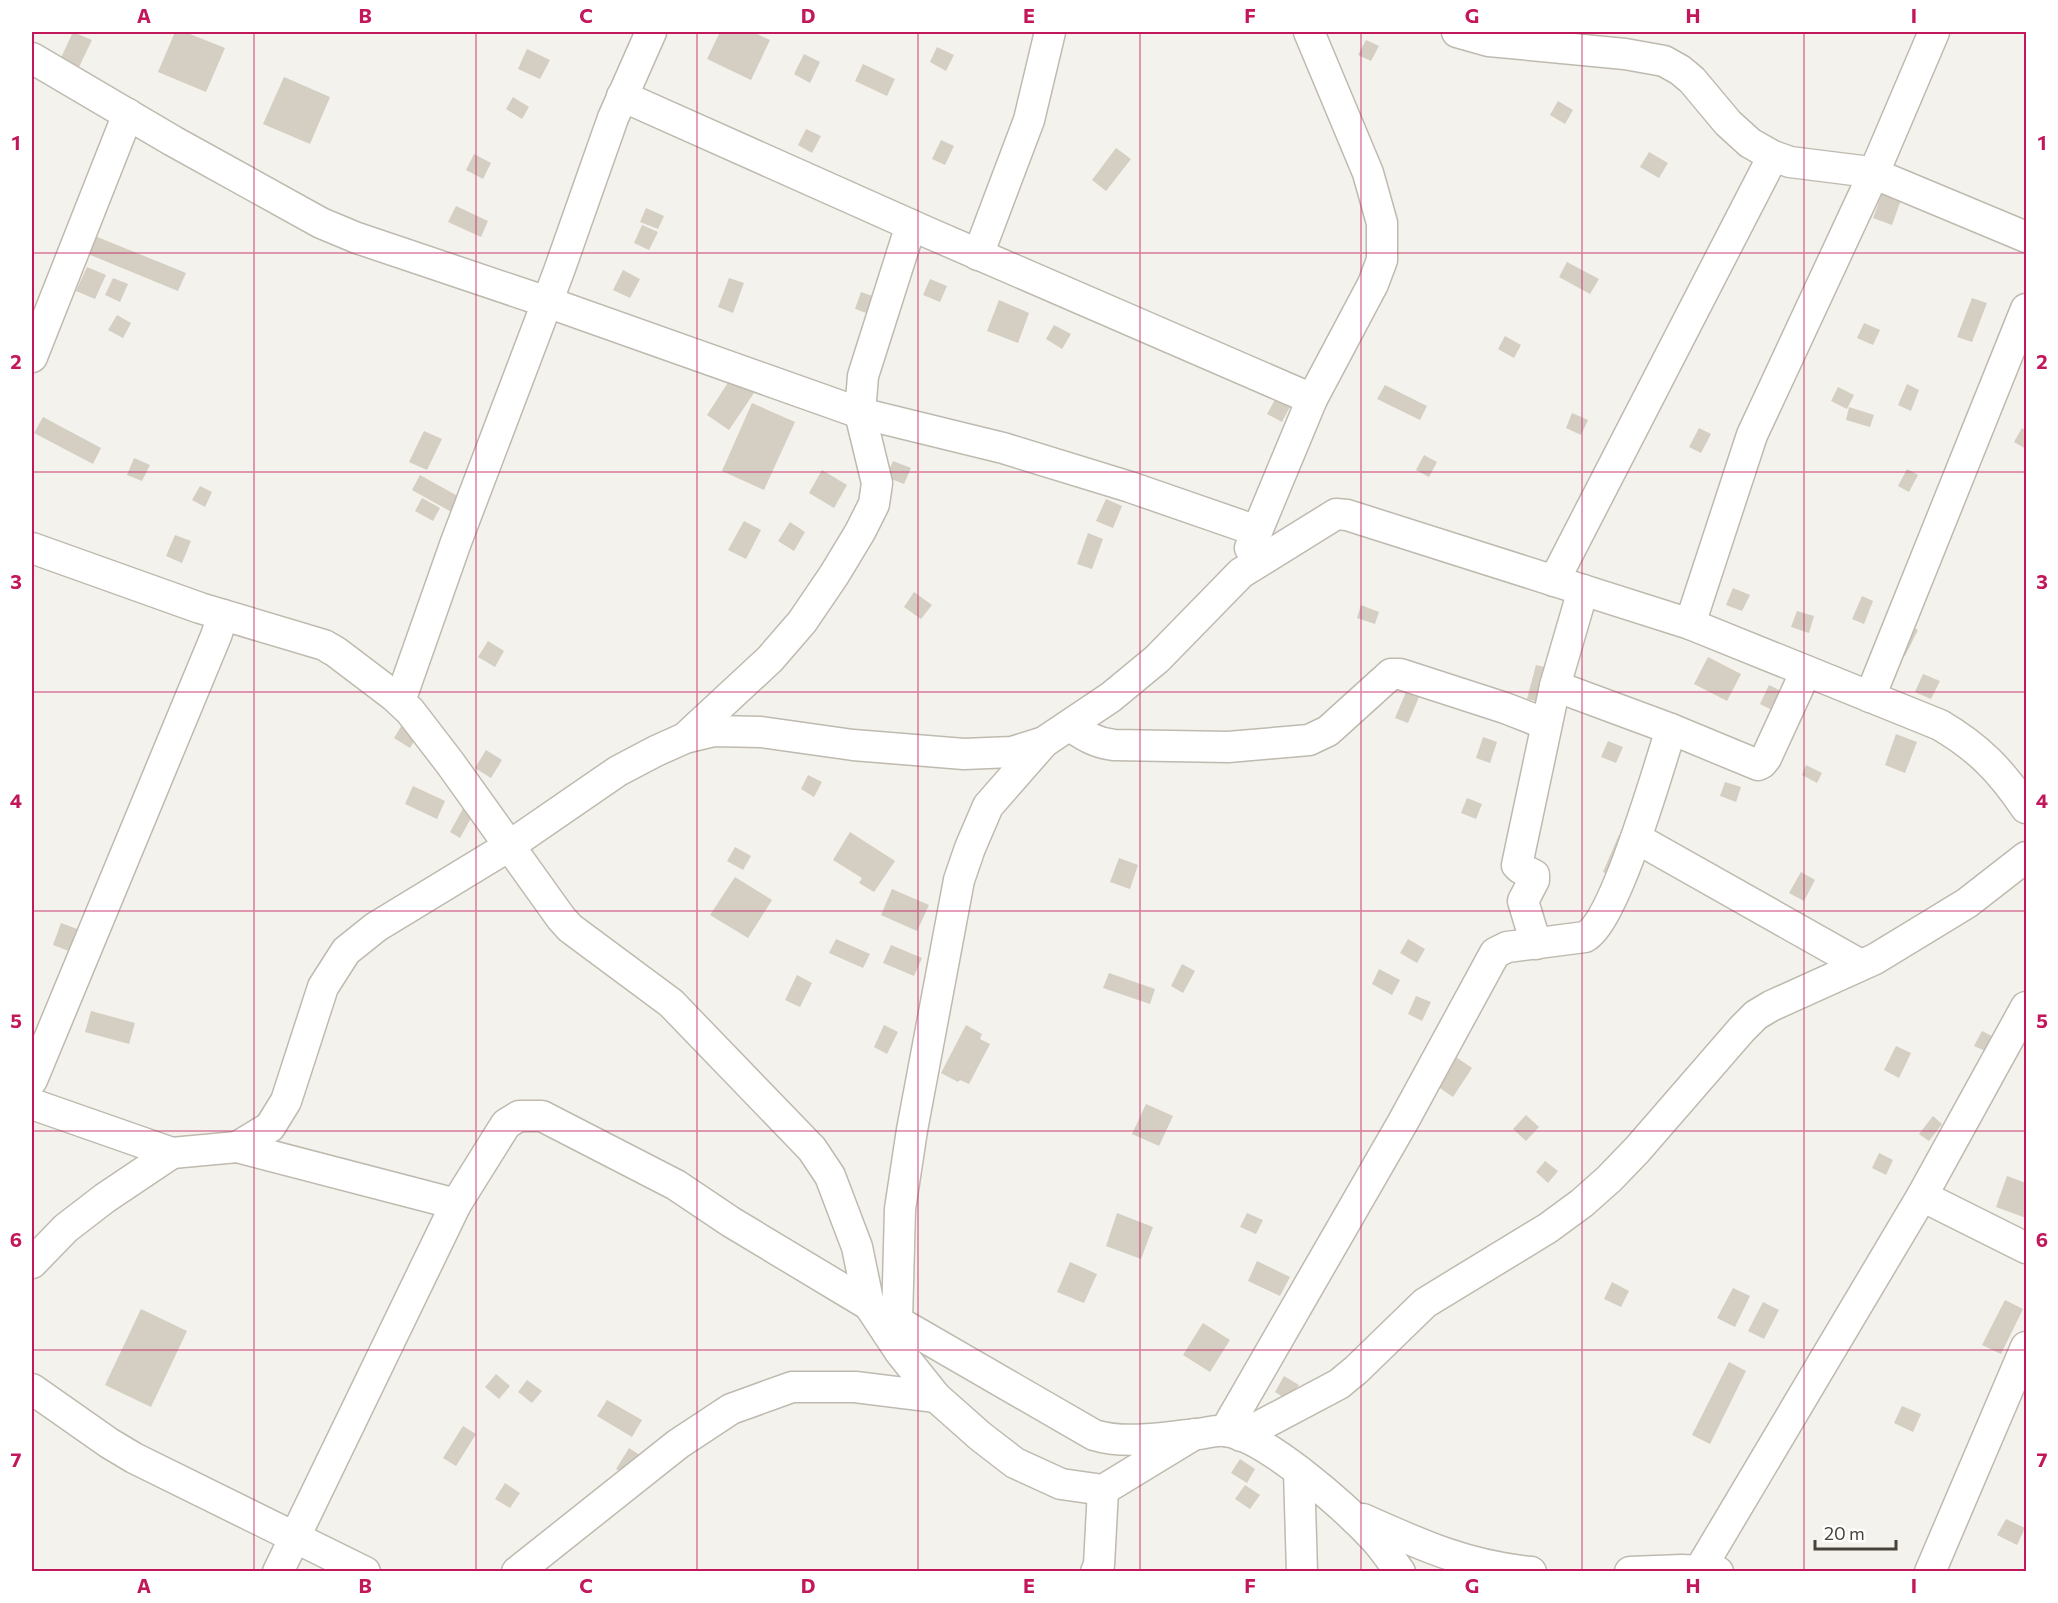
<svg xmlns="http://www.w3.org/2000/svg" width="2058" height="1603" font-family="Commissioner,sans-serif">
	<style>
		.building { fill: #d5cec2 }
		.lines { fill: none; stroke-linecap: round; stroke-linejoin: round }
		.street-casing { stroke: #bfbaaf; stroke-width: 33 }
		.street { stroke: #fff; stroke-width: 30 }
		.grid { fill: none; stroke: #c2185b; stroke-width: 1.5; stroke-opacity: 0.55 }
		.neatline { fill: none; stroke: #c2185b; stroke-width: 2 }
		.grid-label { font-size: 20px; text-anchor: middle; font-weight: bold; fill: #c2185b }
	</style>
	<rect width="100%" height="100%" fill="#f4f2ec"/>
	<!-- building -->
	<g class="building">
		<polygon points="73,32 92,40 77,71 59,62"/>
		<polygon points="175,32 185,32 225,48 206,92 158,72"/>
		<polygon points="720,32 753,32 770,40 751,80 707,59"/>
		<polygon points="1366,40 1379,46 1371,61 1358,55"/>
		<polygon points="937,47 954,55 946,71 930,62"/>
		<polygon points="527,49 550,60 540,79 518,69"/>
		<polygon points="804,54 820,62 810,83 794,74"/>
		<polygon points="863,64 895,79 887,96 855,81"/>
		<polygon points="284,77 330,97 310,144 263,124"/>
		<polygon points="513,97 529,107 522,119 506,109"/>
		<polygon points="1558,101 1573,110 1565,124 1550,115"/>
		<polygon points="806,129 821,136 812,153 798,145"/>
		<polygon points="941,140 954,146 945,165 932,159"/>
		<polygon points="1116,148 1131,159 1106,191 1092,180"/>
		<polygon points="1649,152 1668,163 1659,178 1640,167"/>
		<polygon points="474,154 491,163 483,179 466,170"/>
		<polygon points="1883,191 1902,197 1892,225 1873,218"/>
		<polygon points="456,206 488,221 481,237 448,222"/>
		<polygon points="646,208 664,216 658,229 640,222"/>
		<polygon points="642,225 658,232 649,250 634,243"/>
		<polygon points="95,236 186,273 178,291 88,254"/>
		<polygon points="1567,262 1599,279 1590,294 1559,277"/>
		<polygon points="87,267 106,275 95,299 76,291"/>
		<polygon points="623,270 640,279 630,298 613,290"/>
		<polygon points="113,278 128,284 120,302 105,295"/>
		<polygon points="729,278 744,283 733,313 718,307"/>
		<polygon points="930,279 947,286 940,302 923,295"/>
		<polygon points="861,292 881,299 875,316 855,309"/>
		<polygon points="1972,298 1987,303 1972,342 1957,337"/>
		<polygon points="999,300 1029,313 1018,343 987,331"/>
		<polygon points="117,315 131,323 123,338 108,330"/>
		<polygon points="1864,323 1880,330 1873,345 1857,338"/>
		<polygon points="1054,325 1071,334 1062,349 1046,339"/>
		<polygon points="1505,336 1521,345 1514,358 1498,349"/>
		<polygon points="731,378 754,393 729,430 707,415"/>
		<polygon points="1907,384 1919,390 1911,411 1898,405"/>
		<polygon points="1385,385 1427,406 1420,420 1377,399"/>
		<polygon points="1838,387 1854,395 1847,409 1831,401"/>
		<polygon points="1278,394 1293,401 1282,422 1267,414"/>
		<polygon points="752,403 795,422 764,490 722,471"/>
		<polygon points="1849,407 1874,415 1870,427 1846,420"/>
		<polygon points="1572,413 1588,420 1581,435 1566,428"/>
		<polygon points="43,417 101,448 93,464 34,433"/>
		<polygon points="1699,428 1711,434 1701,453 1689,447"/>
		<polygon points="2022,428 2026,431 2026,449 2014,442"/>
		<polygon points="424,431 442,439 427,470 409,462"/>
		<polygon points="1424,455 1437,462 1429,477 1416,470"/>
		<polygon points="134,458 150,465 142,481 127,475"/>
		<polygon points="893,461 911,468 904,484 886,477"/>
		<polygon points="1907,469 1918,475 1909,492 1898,486"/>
		<polygon points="822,470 847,485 834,508 809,493"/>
		<polygon points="420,475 463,499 455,514 412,490"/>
		<polygon points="200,486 212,492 205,507 192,500"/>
		<polygon points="422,498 440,508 433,521 415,511"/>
		<polygon points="1106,499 1122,506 1113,528 1096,521"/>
		<polygon points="744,521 761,530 746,559 728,550"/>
		<polygon points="790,522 805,532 794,551 778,541"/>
		<polygon points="1088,533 1103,539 1092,569 1077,564"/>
		<polygon points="175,535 191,541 182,563 166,556"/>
		<polygon points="1733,588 1750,595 1742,611 1726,605"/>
		<polygon points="914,592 932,605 921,619 904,607"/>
		<polygon points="1862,596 1873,601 1864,624 1852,619"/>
		<polygon points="1361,605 1379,612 1375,624 1357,618"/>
		<polygon points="1797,611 1814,616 1809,633 1791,627"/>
		<polygon points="1899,621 1918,630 1905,656 1886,647"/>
		<polygon points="488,641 504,651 495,667 478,657"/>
		<polygon points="1708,657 1741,674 1727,701 1694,684"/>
		<polygon points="1536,665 1557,670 1548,704 1527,699"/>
		<polygon points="1923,674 1940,681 1931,699 1915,692"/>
		<polygon points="1769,685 1785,693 1776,712 1760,704"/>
		<polygon points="1406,692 1419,697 1408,723 1395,718"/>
		<polygon points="405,720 421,730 410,748 394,738"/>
		<polygon points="1896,734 1917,742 1905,773 1885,765"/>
		<polygon points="1483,737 1497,742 1490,763 1476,758"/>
		<polygon points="1608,741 1623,747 1616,763 1601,757"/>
		<polygon points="486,750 502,760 491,778 475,768"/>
		<polygon points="1806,765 1822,773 1817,783 1802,775"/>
		<polygon points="808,775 822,782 814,797 801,789"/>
		<polygon points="1725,782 1741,787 1736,802 1720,796"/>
		<polygon points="413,786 445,801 437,819 405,804"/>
		<polygon points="1467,798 1482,804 1476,819 1461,813"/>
		<polygon points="465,805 475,811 460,838 450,832"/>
		<polygon points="850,832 895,861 874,892 859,883 862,878 833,860"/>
		<polygon points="1619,835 1634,841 1618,879 1603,872"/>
		<polygon points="735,847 751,856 743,870 727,861"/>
		<polygon points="1119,858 1138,865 1130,889 1110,882"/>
		<polygon points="1801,872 1815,880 1804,901 1789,893"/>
		<polygon points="735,877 772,900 748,938 710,915"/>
		<polygon points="892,889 929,905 917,931 881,915"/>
		<polygon points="61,923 91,934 82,956 53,945"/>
		<polygon points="836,939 870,954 863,968 829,953"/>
		<polygon points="1408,939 1425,949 1417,963 1400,953"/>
		<polygon points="891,945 922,958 914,976 883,963"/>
		<polygon points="1182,964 1195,971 1183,993 1171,986"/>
		<polygon points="1379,969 1400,980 1392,995 1372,984"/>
		<polygon points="1109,973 1155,989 1150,1004 1103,988"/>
		<polygon points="797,975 812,983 800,1007 785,1000"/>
		<polygon points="1416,996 1431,1002 1422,1021 1408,1014"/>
		<polygon points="91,1011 135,1023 129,1044 85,1032"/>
		<polygon points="884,1025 898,1032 887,1054 874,1047"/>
		<polygon points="966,1025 982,1034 980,1039 990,1044 969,1084 960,1080 958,1082 941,1073"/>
		<polygon points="1982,1031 1998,1039 1990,1053 1974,1046"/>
		<polygon points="1896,1046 1911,1053 1899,1078 1884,1070"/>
		<polygon points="1456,1057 1472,1068 1453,1097 1437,1086"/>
		<polygon points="1146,1104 1173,1116 1159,1146 1132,1134"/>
		<polygon points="1526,1115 1539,1127 1526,1141 1513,1129"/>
		<polygon points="1933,1116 1942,1124 1929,1141 1919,1134"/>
		<polygon points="1879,1153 1893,1160 1886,1175 1872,1168"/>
		<polygon points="1545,1161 1558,1171 1548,1183 1536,1172"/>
		<polygon points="2007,1176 2026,1183 2026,1218 1996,1207"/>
		<polygon points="1117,1213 1153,1227 1141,1259 1106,1246"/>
		<polygon points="1247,1213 1263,1220 1256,1234 1240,1227"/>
		<polygon points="1257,1261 1290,1277 1280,1296 1248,1281"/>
		<polygon points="1070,1262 1097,1274 1084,1303 1057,1292"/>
		<polygon points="1612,1282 1629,1291 1621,1307 1604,1299"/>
		<polygon points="1733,1288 1750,1296 1735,1327 1717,1318"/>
		<polygon points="2005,1300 2023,1309 2001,1354 1982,1345"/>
		<polygon points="1763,1302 1779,1310 1764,1339 1748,1331"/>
		<polygon points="141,1309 187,1331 151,1407 105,1385"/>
		<polygon points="1203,1323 1230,1340 1210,1372 1183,1355"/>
		<polygon points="1729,1362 1746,1371 1710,1444 1692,1435"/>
		<polygon points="496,1374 510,1386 499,1399 485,1387"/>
		<polygon points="1284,1376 1299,1385 1289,1401 1275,1392"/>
		<polygon points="527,1380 542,1391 532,1403 518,1392"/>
		<polygon points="607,1400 642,1420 632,1437 597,1416"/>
		<polygon points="1902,1406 1921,1414 1913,1432 1894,1423"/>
		<polygon points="463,1426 476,1434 456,1466 443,1458"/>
		<polygon points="629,1448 640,1455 628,1476 616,1469"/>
		<polygon points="1240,1459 1255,1469 1247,1483 1231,1473"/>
		<polygon points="505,1483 520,1493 510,1508 495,1499"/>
		<polygon points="1245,1485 1260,1495 1250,1509 1235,1499"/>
		<polygon points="2006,1519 2025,1528 2017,1545 1997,1535"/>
	</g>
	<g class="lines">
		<!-- street casing -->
		<g class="street-casing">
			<g id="street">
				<polyline points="1457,32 1489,41 1625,54 1664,61 1680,70 1692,80 1728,123 1750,143 1773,156 1790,162 1862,171 1887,179 2026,237"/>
				<polyline points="32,58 173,141 321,223 357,238 547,302 860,413 1003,448 1130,487 1257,531"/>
				<polyline points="622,96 929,233 1312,399"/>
				<polyline points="978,255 1029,120 1050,32"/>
				<polyline points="32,357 128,114"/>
				<polyline points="32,548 200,608 324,645 336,652 394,696 410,711 450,763 561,918 570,928 671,1003 812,1149 830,1176 857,1247 869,1305 900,1352 936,1397 980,1436 1015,1463 1061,1484 1103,1490 1195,1434"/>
				<polyline points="1250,548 1312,399 1373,284 1382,260 1382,223 1368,173 1309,32"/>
				<polyline points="1554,581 1773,156"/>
				<polyline points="1690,624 1752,435 1873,175 1934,32"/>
				<polyline points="1555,686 1671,729 1758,765 1762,763 1766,758 1806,671"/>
				<polyline points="1870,697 2026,309"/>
				<polyline points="400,701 456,542 559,271 613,118 651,32"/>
				<path d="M 1070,726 C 1085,736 1096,743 1114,745 L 1228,747 L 1309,740 L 1328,731 L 1391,674 L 1400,674 L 1505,708 L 1546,724"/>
				<polyline points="686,737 770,659 802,622 834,575 860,532 874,504 877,483 860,413 863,376 911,225"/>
				<polyline points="1636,838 1861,965"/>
				<polyline points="1536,944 1523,901 1534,880 1534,875 1520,868 1517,865 1555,686 1583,590"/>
				<polyline points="32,1080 216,636 223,615"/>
				<polyline points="32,1104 172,1153 237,1147 456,1204"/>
				<path d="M 237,1147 L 270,1127 L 286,1101 L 323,987 L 346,951 L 376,927 L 509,846 L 618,771 L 656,751 L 685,738 L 714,731 L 761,732 L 853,745 L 964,754 L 1012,752 L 1044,742 L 1111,697 L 1157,659 L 1241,573 L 1336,514 L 1347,515 L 1690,624 L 1940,725 C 1979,748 2001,771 2026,808"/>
				<polyline points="1922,1196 2026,1248"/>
				<polyline points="32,1263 66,1228 105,1198 172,1153"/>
				<polyline points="897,1321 900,1209 912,1130 959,880 970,848 988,806 1044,742"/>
				<polyline points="32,1389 109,1443 134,1458 365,1572"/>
				<path d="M 1225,1431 L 1403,1122 L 1495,953 L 1507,947 L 1585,937 C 1615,921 1659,767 1671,729"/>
				<polyline points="1241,1436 1339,1384 1356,1370 1425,1303 1548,1228 1582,1203 1609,1179 1637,1150 1742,1029 1756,1015 1771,1006 1875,959 1967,903 2026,857"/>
				<polyline points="1299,1471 1302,1572"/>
				<path d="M 1363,1519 C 1421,1545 1467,1566 1531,1572"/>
				<polyline points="1699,1571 1922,1196 2026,1007"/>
				<path d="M 278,1572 L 456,1204 L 506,1124 L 519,1116 L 542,1116 L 676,1185 L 731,1222 L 869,1305 L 1094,1435 C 1126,1445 1164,1437 1198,1434 C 1206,1433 1216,1430 1225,1431 C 1265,1435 1347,1509 1375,1539 C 1384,1549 1392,1561 1400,1572"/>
				<polyline points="517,1572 678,1444 731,1409 792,1387 855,1387 936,1397"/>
				<polyline points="1096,1572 1099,1565 1103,1490"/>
				<polyline points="1630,1572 1682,1570 1718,1572"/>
				<polyline points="1930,1572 2026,1347"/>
			</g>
		</g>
		<!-- street -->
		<use href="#street" class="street"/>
	</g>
	<!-- grid -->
	<path class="grid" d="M 254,32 L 254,1572M 476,32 L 476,1572M 697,32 L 697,1572M 918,32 L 918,1572M 1140,32 L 1140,1572M 1361,32 L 1361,1572M 1582,32 L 1582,1572M 1804,32 L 1804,1572M 32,253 L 2026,253M 32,472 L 2026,472M 32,692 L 2026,692M 32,911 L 2026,911M 32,1131 L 2026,1131M 32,1350 L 2026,1350"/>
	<!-- border -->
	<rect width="2058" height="1603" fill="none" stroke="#ffffff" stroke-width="66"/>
	<!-- scale -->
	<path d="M1815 1540v9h81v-9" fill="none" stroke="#48433a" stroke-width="3"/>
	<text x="1824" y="1540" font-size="18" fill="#48433a" stroke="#ffffff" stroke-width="4.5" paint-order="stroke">20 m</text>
	<rect x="33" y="33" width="1992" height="1537" class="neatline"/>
	<g class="grid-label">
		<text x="144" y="23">A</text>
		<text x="365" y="23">B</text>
		<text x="586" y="23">C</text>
		<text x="808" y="23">D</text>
		<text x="1029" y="23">E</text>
		<text x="1250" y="23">F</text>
		<text x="1472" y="23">G</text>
		<text x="1693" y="23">H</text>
		<text x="1914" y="23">I</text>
		<text x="16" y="150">1</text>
		<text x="2042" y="150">1</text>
		<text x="16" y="369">2</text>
		<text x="2042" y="369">2</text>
		<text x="16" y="589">3</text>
		<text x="2042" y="589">3</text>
		<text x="16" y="808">4</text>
		<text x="2042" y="808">4</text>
		<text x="16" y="1028">5</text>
		<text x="2042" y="1028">5</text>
		<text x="16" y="1247">6</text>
		<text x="2042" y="1247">6</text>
		<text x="16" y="1467">7</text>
		<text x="2042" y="1467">7</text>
		<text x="144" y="1593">A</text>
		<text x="365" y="1593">B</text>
		<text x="586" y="1593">C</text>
		<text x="808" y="1593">D</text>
		<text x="1029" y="1593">E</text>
		<text x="1250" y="1593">F</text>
		<text x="1472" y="1593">G</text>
		<text x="1693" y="1593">H</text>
		<text x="1914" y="1593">I</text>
	</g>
</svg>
